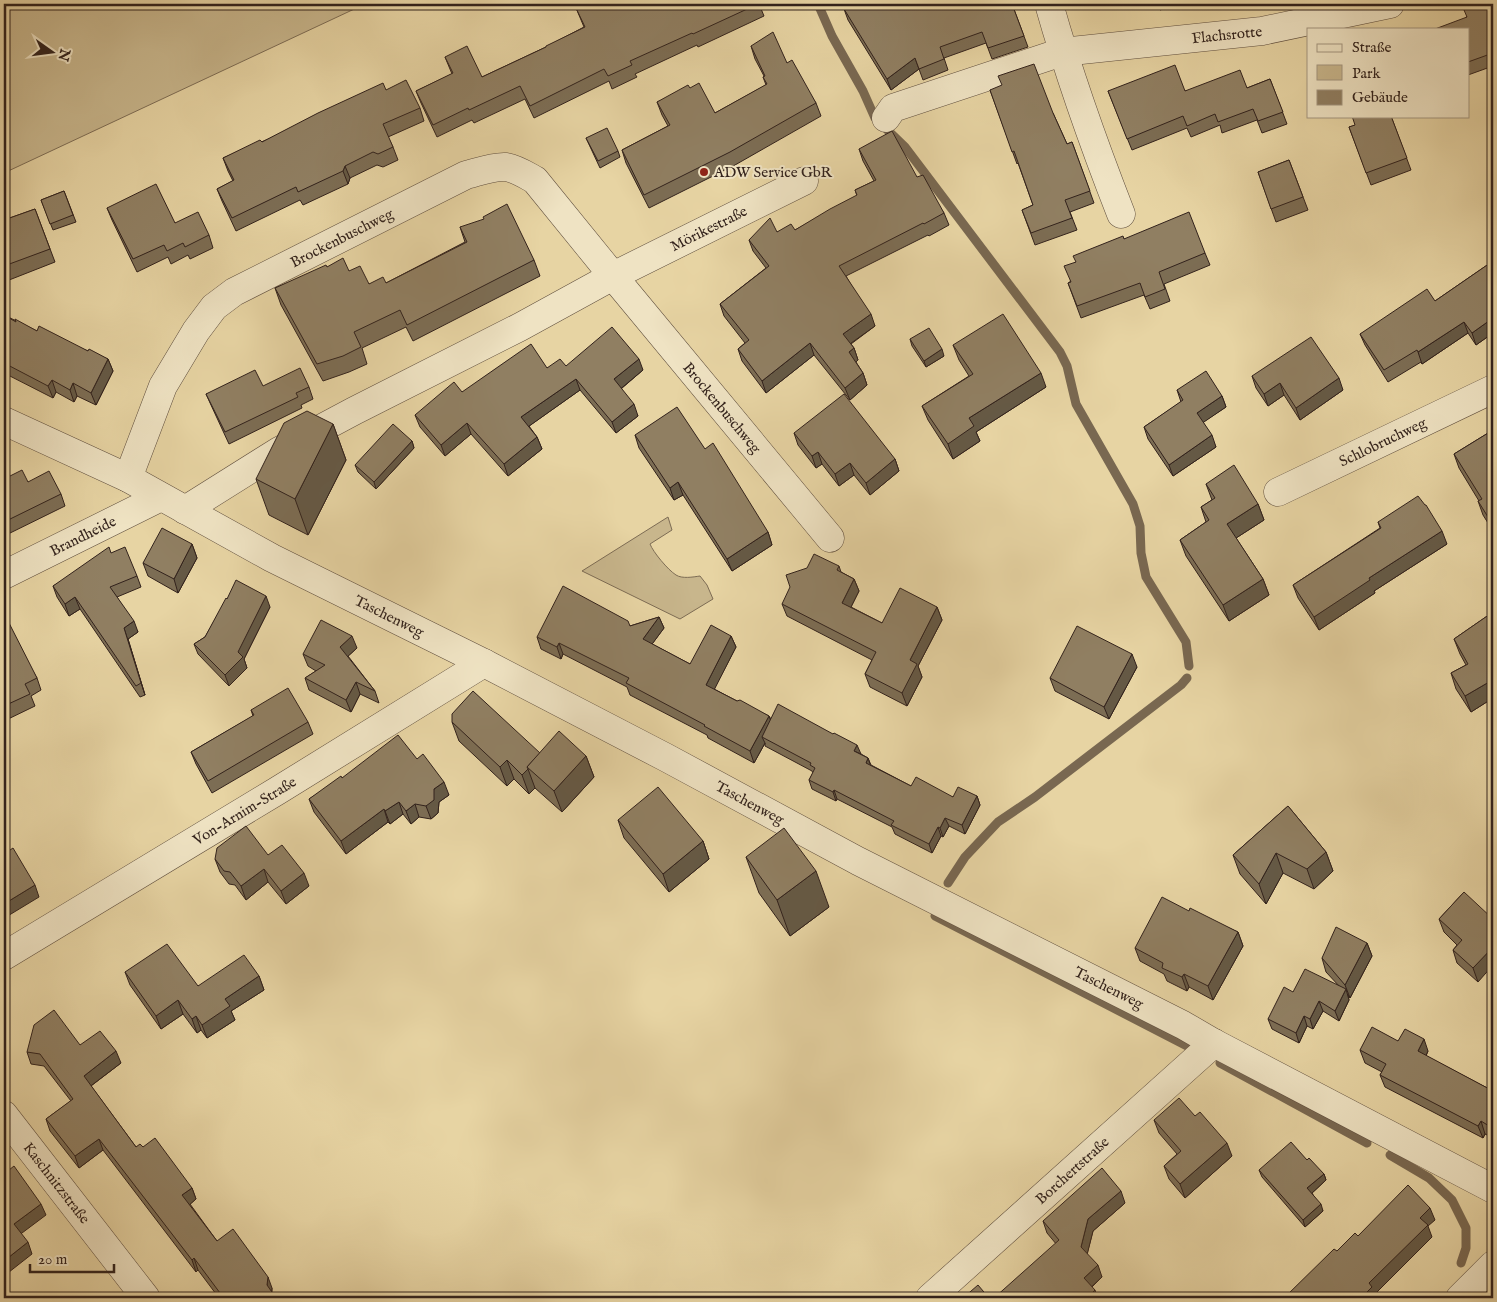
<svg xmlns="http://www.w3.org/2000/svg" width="1497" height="1302" font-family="'IM FELL English',serif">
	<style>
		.green { fill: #c8b68c; stroke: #7d6c54 }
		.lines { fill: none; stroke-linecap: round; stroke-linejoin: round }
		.stream { stroke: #796851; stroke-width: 9 }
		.minor-casing { stroke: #5f4e3e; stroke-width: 29 }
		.minor { stroke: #efe3c3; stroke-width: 28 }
		.wall { fill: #7c6d54; stroke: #32221c }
		.shaded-wall { fill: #655945; stroke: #32221c }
		.building { fill: #907f62; stroke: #32221c }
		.poi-dot { fill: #8f2418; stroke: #efe3c3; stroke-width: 2 }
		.labels { text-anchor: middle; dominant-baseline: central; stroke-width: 4; stroke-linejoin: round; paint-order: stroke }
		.street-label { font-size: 15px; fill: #32221c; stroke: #efe3c3 }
		.poi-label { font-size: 15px; fill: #32221c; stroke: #efe3c3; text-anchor: start }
	</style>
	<rect width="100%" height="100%" fill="#e7d4a3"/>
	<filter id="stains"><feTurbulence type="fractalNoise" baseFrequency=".004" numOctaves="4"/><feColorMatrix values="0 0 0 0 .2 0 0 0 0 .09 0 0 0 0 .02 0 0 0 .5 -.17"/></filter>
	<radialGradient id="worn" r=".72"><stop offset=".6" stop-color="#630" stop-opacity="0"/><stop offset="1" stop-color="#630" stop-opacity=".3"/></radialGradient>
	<!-- green -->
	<g class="green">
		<polygon points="4,4 365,4 4,173"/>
		<path d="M 668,517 L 672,530 L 650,544 C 653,552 668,570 676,575 C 682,579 693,577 700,576 L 707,585 L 713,599 L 680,619 L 582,571 Z"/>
	</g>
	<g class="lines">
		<!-- stream -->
		<g class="stream">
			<polyline points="818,4 832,36 863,91 875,118 905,147 1060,352 1067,366 1076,404 1133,504 1140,526 1141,553 1146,577 1186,642 1189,666"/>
			<polyline points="948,883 965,857 998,822 1035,797 1181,685 1187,678"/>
			<polyline points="935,916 1189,1047"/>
			<polyline points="1220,1063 1367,1143"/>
			<polyline points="1390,1155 1429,1178 1452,1200 1466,1228 1466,1248 1461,1263"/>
		</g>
		<!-- minor casing -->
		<g class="minor-casing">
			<g id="minor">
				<path d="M 1049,4 C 1069,75 1094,145 1121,214"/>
				<path id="s1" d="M 886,118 L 893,108 L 1062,52 L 1262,31 L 1390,4"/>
				<path id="s2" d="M 4,421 L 128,478 L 272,558 L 484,663 L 665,757 L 858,861 L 1183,1025 L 1214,1043 L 1493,1189"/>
				<path id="s3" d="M 128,478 L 163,386 L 196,331 L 214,307 L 234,292 L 466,175 C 478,172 493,166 506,167 C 517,169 526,175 535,180 L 613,276 L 830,538"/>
				<path id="s4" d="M 1278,492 L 1493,389"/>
				<path id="s5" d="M 185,510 L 279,451 L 354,411 L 520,327 L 613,276 L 804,181"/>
				<path id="s6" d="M 4,575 L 161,497"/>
				<path id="s7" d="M 4,956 L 277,791 L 484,663"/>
				<path id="s8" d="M 4,1115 L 146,1298"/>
				<path id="s9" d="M 930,1298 L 1214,1043"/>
				<polyline points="1460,1298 1493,1265"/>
			</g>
		</g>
		<!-- minor -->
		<use href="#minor" class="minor"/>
	</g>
	<!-- wall -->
	<g class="wall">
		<polygon points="648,4 759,4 764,16 698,47 697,45 635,74 637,77 612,89 609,81 534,118 525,99 474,123 472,120 437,137 421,103 416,91 452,74 445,57 482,77 546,47 584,27 576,8 637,9"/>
		<polygon points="1012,4 1028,47 992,59 986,43 944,58 948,70 923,80 919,69 891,90 848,20 844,9"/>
		<polygon points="1145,4 1152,4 1145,6"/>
		<polygon points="1158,4 1180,4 1160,10"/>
		<polygon points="1493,4 1493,66 1468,75 1468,29 1466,17"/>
		<polygon points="751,46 787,63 816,103 821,116 735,165 649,208 626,163 622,150 668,126 662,115 657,102 690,88 715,113 766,85 763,77 764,76 755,59"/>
		<polygon points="1270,79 1287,124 1262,133 1257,120 1222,133 1220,125 1191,137 1187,128 1132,150 1108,91 1185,91 1247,88"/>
		<polygon points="386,90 420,108 424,121 388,137 393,147 398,160 383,167 377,165 350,178 348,184 303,205 300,200 236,231 222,201 217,189 233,181 228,171 223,158"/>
		<polygon points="990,90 1053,113 1067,144 1072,142 1094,203 1070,212 1077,230 1035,245 1022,210 1033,205 1018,163 1017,164"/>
		<polygon points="1391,116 1411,170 1371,185 1349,127"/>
		<polygon points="586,138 618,151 620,157 600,168"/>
		<polygon points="859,149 917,177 944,213 949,225 929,236 928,235 846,276 875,326 851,344 854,348 858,360 856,362 863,373 867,385 850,400 814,355 766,393 742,361 738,349 745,343 724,316 720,304 766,268 753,251 749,240 777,232 795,230 857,196 855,190 874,181 863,161"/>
		<polygon points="1289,160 1308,210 1276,222 1258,172"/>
		<polygon points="64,191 76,222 53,230 41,200"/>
		<polygon points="107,208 175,223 209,235 213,248 190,259 188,255 171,264 168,257 137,272 112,220"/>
		<polygon points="35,209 55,262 4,282 4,220"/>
		<polygon points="460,227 534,260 540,276 413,341 406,327 362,348 367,364 349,372 323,381 281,305 275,288 327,267 349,271 369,284 386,283 465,242"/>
		<polygon points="1124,239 1205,253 1210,265 1164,284 1170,301 1150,309 1144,295 1081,318 1068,283 1070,282 1076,262"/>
		<polygon points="1493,261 1493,333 1476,345 1468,333 1422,364 1421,362 1388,382 1365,345 1360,334 1435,301"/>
		<polygon points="4,315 37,331 88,351 108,359 113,371 96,405 77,396 74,402 56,392 53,398 4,373"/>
		<polygon points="910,339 944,356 926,367 912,346"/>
		<polygon points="953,345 1046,387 976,432 980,441 953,459 928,420 922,406 969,376 959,360"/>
		<polygon points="566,366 643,370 621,389 638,416 616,433 580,390 529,426 537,437 542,449 508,476 471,434 445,456 420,427 415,415 462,392 547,368"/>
		<polygon points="1252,376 1343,390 1300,420 1284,395 1268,406 1256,388"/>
		<polygon points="309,387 313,399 301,405 302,408 229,444 211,405 206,394"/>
		<polygon points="1177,390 1222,396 1226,407 1203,422 1216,447 1173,476 1148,439 1144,427 1181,402"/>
		<polygon points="333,424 346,460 308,535 269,515 256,479"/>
		<polygon points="1493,430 1493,531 1483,515 1478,501 1479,501 1459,468 1454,454"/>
		<polygon points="794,433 895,459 899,471 870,495 854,475 839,486 822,464 816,468 798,445"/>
		<polygon points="635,435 768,532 772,545 732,571 683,495 674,500 639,448"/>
		<polygon points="412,441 414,448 376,489 358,472 355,465"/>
		<polygon points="4,479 28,482 61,494 65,506 4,536"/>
		<polygon points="1206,484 1258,504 1264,520 1236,538 1263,579 1269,595 1229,621 1186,556 1180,540 1206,522 1201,507 1212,500"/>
		<polygon points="1378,522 1447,544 1374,591 1375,593 1319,630 1298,598 1293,585 1380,528"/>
		<polygon points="192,544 197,558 178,593 148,576 143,563"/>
		<polygon points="111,553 137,576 141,587 117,597 138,632 128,639 145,695 140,697 80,609 69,616 57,597 53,586"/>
		<polygon points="839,566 841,572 854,579 859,591 851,607 882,623 937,607 942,620 918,666 922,677 907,706 870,687 865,674 872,660 787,616 782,604"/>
		<polygon points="227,599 270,607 244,659 247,668 229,686 198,654 194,644 205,637"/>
		<polygon points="1493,612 1493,698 1471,712 1456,689 1451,673 1466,665 1460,654 1454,639"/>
		<polygon points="659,617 664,628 652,644 690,664 731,636 736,647 714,689 737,701 769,716 771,719 861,754 868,758 871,765 911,786 953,797 977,796 980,805 965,834 949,826 943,837 941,836 932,853 895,834 892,827 837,799 836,801 812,789 809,780 813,773 812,771 765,746 765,743 754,763 708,738 707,735 630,695 627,687 563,654 561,659 541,649 537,637 630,626"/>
		<polygon points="4,623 37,678 41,690 31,696 35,706 4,721"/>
		<polygon points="357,648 348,656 375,691 379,703 360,694 351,712 309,690 305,678 316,671 308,666 303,654"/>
		<polygon points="1137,667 1109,719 1055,691 1050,678"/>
		<polygon points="251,710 308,722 313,734 212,793 196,764 191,752 253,716"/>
		<polygon points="452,722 540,753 586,756 594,777 562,812 535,788 529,794 514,779 507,786 459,741"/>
		<polygon points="417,759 449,795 439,802 438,813 431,819 419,817 411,824 403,814 390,824 388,822 346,854 314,812 309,799 342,778"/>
		<polygon points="1288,806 1326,852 1333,871 1314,889 1283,873 1266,904 1240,874 1233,855"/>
		<polygon points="618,820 703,841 709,859 669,892 624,838"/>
		<polygon points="268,855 309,886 286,904 268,882 246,900 235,885 229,884 220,872 215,859"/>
		<polygon points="746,857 829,907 790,936 759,893"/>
		<polygon points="1464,892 1478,982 1457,963 1453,950 1457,945 1444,932 1439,919"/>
		<polygon points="1189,911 1238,932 1243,946 1213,1000 1189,987 1187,991 1167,981 1164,974 1140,961 1135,948"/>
		<polygon points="1367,943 1372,956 1350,998 1348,995 1349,1000 1339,1021 1323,1011 1313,1029 1307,1026 1299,1043 1272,1029 1268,1019 1293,992 1340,987 1326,972 1322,958"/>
		<polygon points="125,972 198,986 259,976 264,990 231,1011 235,1020 207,1038 201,1030 197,1033 183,1014 161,1029 130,985"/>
		<polygon points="1398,1041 1428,1051 1426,1056 1493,1091 1493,1138 1485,1134 1483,1138 1385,1087 1380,1075 1382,1072 1365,1063 1360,1050"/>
		<polygon points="80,1045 121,1063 91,1086 136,1147 143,1147 192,1188 196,1199 190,1204 217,1241 272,1288 272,1292 276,1298 219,1298 198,1270 196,1272 103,1150 79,1168 50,1131 46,1119 71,1101 44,1066 31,1064 27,1052"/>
		<polygon points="1195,1116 1232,1156 1185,1198 1169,1179 1164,1166 1177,1154 1159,1133 1154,1120"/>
		<polygon points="1307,1160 1324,1174 1326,1180 1312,1193 1323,1211 1305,1227 1262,1177 1259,1170"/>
		<polygon points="1125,1203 1093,1231 1087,1254 1102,1277 1092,1287 1047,1233 1043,1221"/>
	</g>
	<!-- shaded-wall -->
	<g class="shaded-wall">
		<polygon points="915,58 919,69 891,90 887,79"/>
		<polygon points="345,166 350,178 348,184 343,171"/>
		<polygon points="871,314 875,326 847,346 843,334"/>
		<polygon points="1493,318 1493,333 1476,345 1472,333"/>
		<polygon points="1464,322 1468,333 1422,364 1418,352"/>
		<polygon points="810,343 814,355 766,393 762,381"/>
		<polygon points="854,348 858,360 854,364 849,352"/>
		<polygon points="942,349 944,356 926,367 924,361"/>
		<polygon points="108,359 113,371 96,405 91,393"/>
		<polygon points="639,359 643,370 618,391 614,379"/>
		<polygon points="863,373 867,385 850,400 845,388"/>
		<polygon points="1041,373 1046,387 976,432 980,441 953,459 948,444 969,418"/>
		<polygon points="1339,378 1343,390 1300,420 1296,408"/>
		<polygon points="576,379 580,390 525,429 521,417"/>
		<polygon points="52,380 56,392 53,398 48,386"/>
		<polygon points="73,383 77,396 74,402 70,390"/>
		<polygon points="1280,383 1284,395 1268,406 1264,394"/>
		<polygon points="1222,396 1226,407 1201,424 1197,413"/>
		<polygon points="634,404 638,416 616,433 612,422"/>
		<polygon points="467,423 471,434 445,456 441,445"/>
		<polygon points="333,424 346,460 308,535 295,499"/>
		<polygon points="1212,435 1216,447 1173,476 1169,465"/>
		<polygon points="537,437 542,449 508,476 504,464"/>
		<polygon points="412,441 414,448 376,489 374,482"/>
		<polygon points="818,452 822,464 816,468 812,456"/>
		<polygon points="895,459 899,471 870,495 866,483"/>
		<polygon points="850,463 854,475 839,486 835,474"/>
		<polygon points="678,482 683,495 674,500 670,488"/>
		<polygon points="1258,504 1264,520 1233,540 1227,524"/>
		<polygon points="1442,531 1447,544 1374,591 1375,593 1319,630 1314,617 1369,578"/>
		<polygon points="768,532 772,545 732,571 727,559"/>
		<polygon points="192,544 197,558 178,593 174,579"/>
		<polygon points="854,579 859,591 847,615 842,603"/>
		<polygon points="1263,579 1269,595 1229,621 1223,605"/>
		<polygon points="266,596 270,607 244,659 247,668 229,686 225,675"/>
		<polygon points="75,597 80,609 69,616 65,604"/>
		<polygon points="937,607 942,620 918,666 922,677 907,706 902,693 910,660"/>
		<polygon points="659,617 664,628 647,651 643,639"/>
		<polygon points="134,621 138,632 128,639 145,695 124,628"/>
		<polygon points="352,636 357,648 345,659 340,647"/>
		<polygon points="731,636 736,647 711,696 706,685"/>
		<polygon points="559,643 563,654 561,659 557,647"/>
		<polygon points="1132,654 1137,667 1109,719 1104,707"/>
		<polygon points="356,682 360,694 351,712 346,700"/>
		<polygon points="1489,682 1493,694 1493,698 1471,712 1465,696"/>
		<polygon points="769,716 773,727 762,737 765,743 754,763 750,751"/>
		<polygon points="857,745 861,754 854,751"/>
		<polygon points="586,756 594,777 562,812 554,791"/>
		<polygon points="868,758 871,767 866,763"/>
		<polygon points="507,760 514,779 507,786 500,767"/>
		<polygon points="528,769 535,788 529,794 522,775"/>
		<polygon points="444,782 449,795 439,802 438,813 431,819 426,806 434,789"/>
		<polygon points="834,790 837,799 836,801 833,792"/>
		<polygon points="977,796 980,805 965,834 962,825"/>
		<polygon points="399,802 403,814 390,824 385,811"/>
		<polygon points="415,804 419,817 411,824 406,811"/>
		<polygon points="384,809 388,822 346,854 341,841"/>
		<polygon points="945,818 949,826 943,837 940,828"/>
		<polygon points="938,827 941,836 932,853 929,844"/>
		<polygon points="703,841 709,859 669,892 663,874"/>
		<polygon points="1326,852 1333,871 1314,889 1307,869"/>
		<polygon points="1276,853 1283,873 1266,904 1259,884"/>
		<polygon points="264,869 268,882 246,900 241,886"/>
		<polygon points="816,871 829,907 790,936 777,900"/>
		<polygon points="304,873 309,886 286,904 281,891"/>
		<polygon points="35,885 39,897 6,917 4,911 4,904"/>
		<polygon points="1238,932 1243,946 1213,1000 1208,986"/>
		<polygon points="1367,943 1372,956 1350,998 1345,985"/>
		<polygon points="1493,947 1493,965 1478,982 1473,968"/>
		<polygon points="1184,974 1189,987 1187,991 1182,977"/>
		<polygon points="259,976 264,990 231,1011 235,1020 207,1038 202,1025 225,999"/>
		<polygon points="1346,989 1349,1000 1339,1021 1335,1011"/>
		<polygon points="178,1000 183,1014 161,1029 156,1016"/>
		<polygon points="1319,1001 1323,1011 1313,1029 1310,1019"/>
		<polygon points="196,1016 201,1030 197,1033 192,1019"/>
		<polygon points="1304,1016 1307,1026 1299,1043 1296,1033"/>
		<polygon points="1424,1039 1428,1051 1422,1064 1418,1051"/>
		<polygon points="116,1051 121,1063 88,1088 84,1076"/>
		<polygon points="1481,1121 1485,1134 1483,1138 1478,1126"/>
		<polygon points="1491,1124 1493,1131 1493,1136 1489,1126"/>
		<polygon points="99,1139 103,1150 79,1168 75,1156"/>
		<polygon points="1227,1143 1232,1156 1185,1198 1180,1184"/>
		<polygon points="1324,1174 1326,1180 1310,1195 1307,1188"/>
		<polygon points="192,1188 196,1199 187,1207 182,1195"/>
		<polygon points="1121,1191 1125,1203 1093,1231 1086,1259 1081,1247 1088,1219"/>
		<polygon points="41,1204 46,1215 18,1236 14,1224"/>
		<polygon points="1321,1204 1323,1211 1305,1227 1303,1220"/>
		<polygon points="1430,1208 1435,1220 1428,1226 1432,1237 1375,1294 1376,1298 1361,1298 1369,1283 1420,1218"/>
		<polygon points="28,1242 32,1254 4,1276 4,1261"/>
		<polygon points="194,1258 198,1270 196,1272 192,1260"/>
		<polygon points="1098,1265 1102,1277 1088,1290 1084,1278"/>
		<polygon points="268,1277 272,1288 271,1297 267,1285"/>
		<polygon points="1095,1290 1098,1298 1092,1298 1091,1294"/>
	</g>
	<!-- building -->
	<g class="building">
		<polygon points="587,4 635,4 637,9 648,4 758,4 693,34 692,33 630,61 632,65 608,76 604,69 530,106 520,86 469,110 468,108 433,125 416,91 453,73 445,57 467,46 482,77 546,47 546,46 585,27 576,8"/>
		<polygon points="857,4 1012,4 1024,36 988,48 982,32 940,47 944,59 919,69 915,58 887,79 844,9"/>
		<polygon points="1480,4 1493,4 1493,53 1468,62 1468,29 1435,29 1467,17 1464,10"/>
		<polygon points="773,32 787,63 792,60 816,103 730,152 644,195 622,150 670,125 657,102 688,85 690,88 699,83 715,113 767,84 763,77 765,76 751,46"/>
		<polygon points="1034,64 1053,113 1067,144 1072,142 1090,191 1065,200 1072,218 1031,233 1022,210 1033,205 1014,151 1012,152 990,90 1002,85 998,76"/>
		<polygon points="1175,65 1185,91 1240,70 1247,88 1270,79 1283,112 1258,121 1253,109 1218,122 1215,114 1187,126 1183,116 1127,139 1108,91"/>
		<polygon points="406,80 420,108 383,124 393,147 378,154 373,152 345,166 343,171 298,192 296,187 232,218 217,189 234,180 223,158 260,140 262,142 318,113 383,83 386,90"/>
		<polygon points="1352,116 1391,116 1407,158 1366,173 1349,127 1355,125"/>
		<polygon points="607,128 618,151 598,161 586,138"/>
		<polygon points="892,131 917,177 923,175 944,213 924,224 923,223 839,266 871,314 843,334 854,348 849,352 863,373 845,388 810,343 762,381 738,349 749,340 720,304 769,266 749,240 770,218 777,232 791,224 795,230 830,209 857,195 855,190 876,180 859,149"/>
		<polygon points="1289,160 1303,197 1271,209 1258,172"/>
		<polygon points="156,184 175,223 198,212 209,235 185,247 183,243 167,251 164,245 133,259 107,208"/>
		<polygon points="64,191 73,215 50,224 41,200"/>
		<polygon points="507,204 534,260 407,325 400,310 354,332 361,347 343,356 317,364 275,288 326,265 327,267 343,258 349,271 360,266 369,284 383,277 386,283 467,242 460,227 484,219 483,217"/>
		<polygon points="35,209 50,249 4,266 4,220"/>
		<polygon points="1189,212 1205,253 1159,272 1165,289 1145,297 1140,283 1077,306 1068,283 1071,282 1064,266 1076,262 1073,256 1123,236 1124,239"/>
		<polygon points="1493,261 1493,318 1472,333 1464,322 1418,352 1417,350 1384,370 1360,334 1427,289 1435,301"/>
		<polygon points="1003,314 1041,373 969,418 974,426 948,444 922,406 973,374 953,345"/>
		<polygon points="4,315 16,322 15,319 37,331 39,326 88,351 89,349 108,359 91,393 73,383 70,390 52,380 48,386 4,363"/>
		<polygon points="612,327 639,359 614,379 634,404 612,422 576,379 521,417 537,437 504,464 467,423 441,445 415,415 454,382 462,392 531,344 547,368 560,359 566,366"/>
		<polygon points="929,328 942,349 924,361 910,339"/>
		<polygon points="1311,337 1339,378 1296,408 1280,383 1264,394 1252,376"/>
		<polygon points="300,368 309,387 296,393 298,397 225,432 206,394 255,370 263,386"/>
		<polygon points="1206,371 1222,396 1197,413 1212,435 1169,465 1144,427 1183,400 1177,390"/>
		<polygon points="844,394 895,459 866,483 850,463 835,474 818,452 812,456 794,433"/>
		<polygon points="677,407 705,449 713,443 768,532 727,559 678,482 670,488 635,435"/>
		<polygon points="307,411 333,424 295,499 256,479 284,423"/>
		<polygon points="393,424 412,441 374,482 355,465"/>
		<polygon points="1493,430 1493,525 1478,501 1482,499 1454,454"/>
		<polygon points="1234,465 1258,504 1227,524 1263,579 1223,605 1180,540 1209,520 1201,507 1215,498 1206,484"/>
		<polygon points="22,470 28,482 49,471 61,494 4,522 4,479"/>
		<polygon points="1418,496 1425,505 1426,505 1442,531 1369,578 1370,580 1314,617 1293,585 1381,528 1378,522"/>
		<polygon points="162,528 192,544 174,579 143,563"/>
		<polygon points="109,547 111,553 125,547 137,576 110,587 134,621 124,628 141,683 136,686 75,597 65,604 53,586"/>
		<polygon points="814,554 839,566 837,570 854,579 842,603 882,623 900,588 937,607 910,660 917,664 902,693 865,674 876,652 782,604 790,587 786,575 807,568"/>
		<polygon points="236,580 266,596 238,652 243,657 225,675 194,644 205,637 226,598 227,599"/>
		<polygon points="563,586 628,621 630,626 659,617 643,639 690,664 711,625 731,636 706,685 737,701 740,700 769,716 750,751 704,726 705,725 626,683 629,678 559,643 557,647 537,637"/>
		<polygon points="1493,612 1493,682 1489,682 1465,696 1451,673 1468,664 1454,639"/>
		<polygon points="321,620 352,636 340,647 375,691 356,682 346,700 305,678 325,665 303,654"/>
		<polygon points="8,621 37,678 25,684 30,694 4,706 4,623"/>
		<polygon points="1077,626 1132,654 1104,707 1050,678"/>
		<polygon points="288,688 308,722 208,781 191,752 254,715 251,710"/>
		<polygon points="473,691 540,753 527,767 528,769 522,775 507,760 500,767 452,722 452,714"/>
		<polygon points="778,704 833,734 834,733 857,745 854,751 868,758 866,763 911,786 916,777 953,797 958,787 977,796 962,825 945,818 940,828 938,827 929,844 891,825 894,821 834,790 833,792 809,780 815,768 810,765 811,763 762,737"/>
		<polygon points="559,731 586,756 554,791 527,767"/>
		<polygon points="398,735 417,759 423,754 444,782 434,789 434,800 426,806 415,804 406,811 399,802 385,811 384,809 341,841 309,799 341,776 342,778"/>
		<polygon points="658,787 703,841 663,874 618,820"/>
		<polygon points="1288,806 1326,852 1307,869 1276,853 1259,884 1233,855"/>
		<polygon points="246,826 268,855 282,845 304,873 281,891 264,869 241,886 230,872 224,871 215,859 217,848"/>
		<polygon points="784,828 816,871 777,900 746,857"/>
		<polygon points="13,848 35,885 4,904 4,854"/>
		<polygon points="1464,892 1493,919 1493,947 1473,968 1453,950 1462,940 1439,919"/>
		<polygon points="1162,897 1189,911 1190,908 1238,932 1208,986 1184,974 1182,977 1162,968 1163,963 1135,948"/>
		<polygon points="1336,927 1367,943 1345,985 1322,958"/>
		<polygon points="167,944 198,986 244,955 259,976 225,999 230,1006 202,1025 196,1016 192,1019 178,1000 156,1016 125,972"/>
		<polygon points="1305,969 1346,989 1335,1011 1319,1001 1310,1019 1304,1016 1296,1033 1268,1019 1284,987 1293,992"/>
		<polygon points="54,1010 80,1045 100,1031 116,1051 84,1076 136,1147 140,1144 143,1147 155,1138 192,1188 182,1195 217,1241 233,1229 268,1277 267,1285 276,1298 221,1298 223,1297 194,1258 192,1260 99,1139 75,1156 46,1119 73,1099 40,1054 27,1052 34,1025"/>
		<polygon points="1372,1027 1398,1041 1405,1029 1424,1039 1418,1051 1493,1091 1493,1125 1491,1124 1489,1126 1481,1121 1478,1126 1380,1075 1386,1064 1360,1050"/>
		<polygon points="1179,1098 1195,1116 1200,1112 1227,1143 1180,1184 1164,1166 1181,1151 1154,1120"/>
		<polygon points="1291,1142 1307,1160 1309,1158 1324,1174 1307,1188 1321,1204 1303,1220 1259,1170"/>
		<polygon points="14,1166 41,1204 14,1224 28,1242 4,1261 4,1174"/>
		<polygon points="1102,1168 1121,1191 1088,1219 1081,1247 1098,1265 1084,1278 1095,1290 1091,1294 1095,1298 994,1298 1059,1240 1043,1221"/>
		<polygon points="1408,1185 1430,1208 1420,1218 1428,1225 1369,1283 1372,1287 1361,1298 1284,1298 1334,1249 1337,1251 1355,1233 1358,1236"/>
		<polygon points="978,1285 989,1298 963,1298"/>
	</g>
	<!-- markers -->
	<circle class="poi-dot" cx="704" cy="172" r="5"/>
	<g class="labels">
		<!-- street labels -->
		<g class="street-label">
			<text stroke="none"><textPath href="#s1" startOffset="356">Flachsrotte</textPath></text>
			<text stroke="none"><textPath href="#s5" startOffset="595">Mörikestraße</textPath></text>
			<text stroke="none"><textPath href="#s3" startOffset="338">Brockenbuschweg</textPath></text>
			<text stroke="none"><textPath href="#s3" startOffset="845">Brockenbuschweg</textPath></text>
			<text stroke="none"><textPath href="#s4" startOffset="116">Schlobruchweg</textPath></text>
			<text stroke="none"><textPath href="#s6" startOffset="88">Brandheide</textPath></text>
			<text stroke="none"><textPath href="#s2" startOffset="432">Taschenweg</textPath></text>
			<text stroke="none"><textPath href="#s2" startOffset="838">Taschenweg</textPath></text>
			<text stroke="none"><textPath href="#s7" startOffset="281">Von-Arnim-Straße</textPath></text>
			<text stroke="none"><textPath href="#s2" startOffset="1242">Taschenweg</textPath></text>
			<text stroke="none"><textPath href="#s9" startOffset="191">Borchertstraße</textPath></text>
			<text stroke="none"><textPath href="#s8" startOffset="86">Kaschnitzstraße</textPath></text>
		</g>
		<!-- poi labels -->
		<g class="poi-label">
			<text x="714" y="172">ADW Service GbR</text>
		</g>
	</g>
	<!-- margin -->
	<rect width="1497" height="1302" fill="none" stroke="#e7d4a3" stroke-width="20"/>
	<rect x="5" y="5" width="1487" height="1292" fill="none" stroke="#32221c" stroke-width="2.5"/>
	<rect x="10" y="10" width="1477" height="1282" fill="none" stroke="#32221c"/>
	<!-- legend -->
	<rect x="1307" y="28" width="162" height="90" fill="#efe3c3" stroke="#a39680"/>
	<rect x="1317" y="44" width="25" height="8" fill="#efe3c3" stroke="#a39680"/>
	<text x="1352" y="52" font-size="15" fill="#32221c">Straße</text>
	<rect x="1317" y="65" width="25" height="15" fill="#c8b68c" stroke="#a39680"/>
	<text x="1352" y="78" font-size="15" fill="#32221c">Park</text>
	<rect x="1317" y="90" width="25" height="15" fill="#907f62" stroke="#a39680"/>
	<text x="1352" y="102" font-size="15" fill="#32221c">Gebäude</text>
	<!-- north arrow -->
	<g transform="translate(52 52) rotate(104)" stroke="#efe3c3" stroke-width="4" paint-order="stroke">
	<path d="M0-4L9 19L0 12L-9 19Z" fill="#32221c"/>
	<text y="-8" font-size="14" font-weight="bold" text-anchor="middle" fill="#32221c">N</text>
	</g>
	<!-- scale -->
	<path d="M30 1264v8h84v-8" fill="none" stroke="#32221c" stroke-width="2.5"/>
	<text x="38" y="1264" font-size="15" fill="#32221c" stroke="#efe3c3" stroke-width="4" paint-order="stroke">20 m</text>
	<rect width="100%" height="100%" filter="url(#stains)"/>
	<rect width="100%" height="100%" fill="url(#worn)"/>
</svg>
